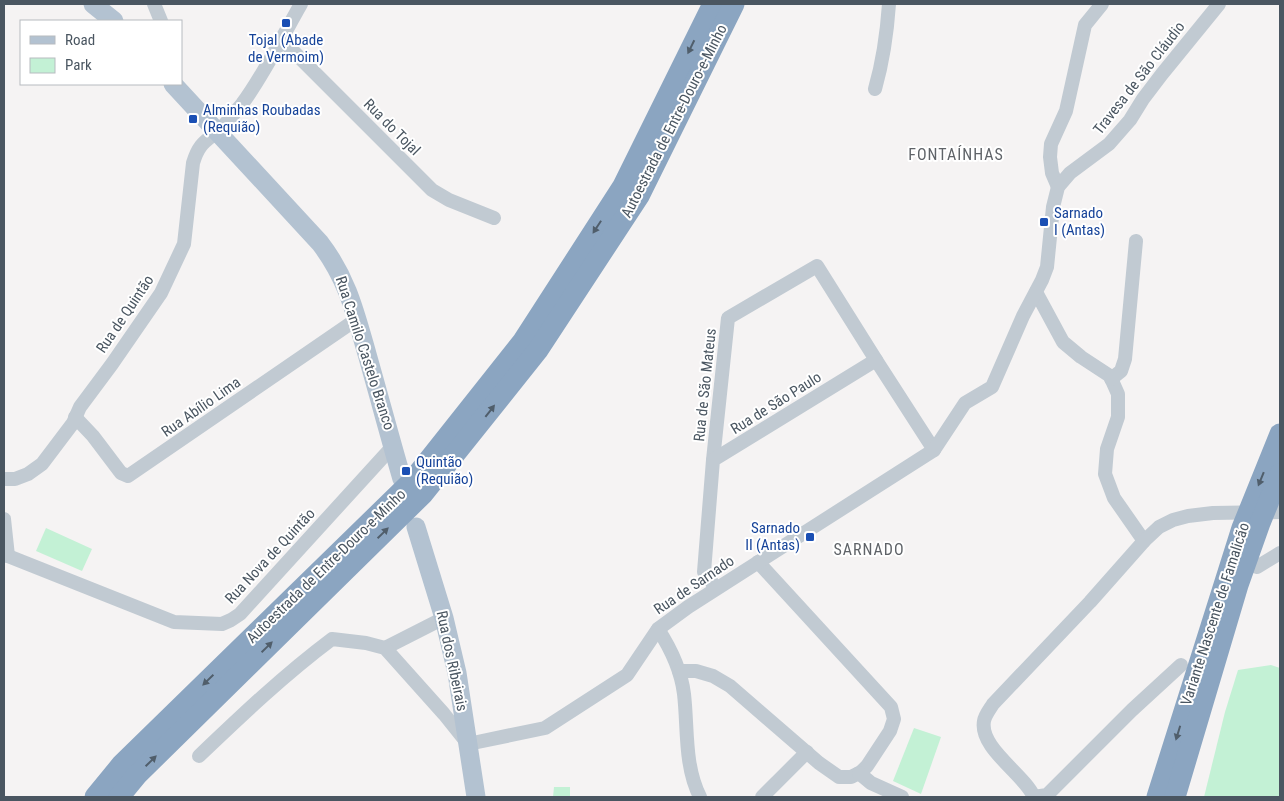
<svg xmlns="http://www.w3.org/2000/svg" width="1284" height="801" font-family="'Roboto Condensed',sans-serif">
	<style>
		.green { fill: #c3f1d5 }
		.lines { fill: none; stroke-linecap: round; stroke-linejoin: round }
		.minor { stroke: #c1cad2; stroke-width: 14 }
		.major { stroke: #b3c2d1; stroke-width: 19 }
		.highway { stroke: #8ba5c1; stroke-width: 21 }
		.oneway { fill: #505e6b }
		.transit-dot { fill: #1a4fb4; stroke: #fff; stroke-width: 2 }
		.labels { text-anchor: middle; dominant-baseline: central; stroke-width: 4; stroke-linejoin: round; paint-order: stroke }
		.transit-label { font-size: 15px; fill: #164399; stroke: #fff; text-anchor: start }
		.street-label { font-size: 15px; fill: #4a5661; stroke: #fff }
		.neighbourhood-label { font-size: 16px; letter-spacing: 1px; fill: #5f6368; stroke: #fff }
	</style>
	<rect width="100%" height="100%" fill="#f5f3f3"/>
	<!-- green -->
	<g class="green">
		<polygon points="46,528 92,549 82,571 36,551"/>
		<polygon points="1271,665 1280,668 1280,797 1204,797 1225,712 1238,670"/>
		<polygon points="914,728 941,737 921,794 893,781"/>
		<polygon points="554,787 570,787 570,797 553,797"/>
	</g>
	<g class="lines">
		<!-- minor -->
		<g class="minor">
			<polyline points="154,4 161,21"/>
			<polyline points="281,39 432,190 449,200 494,218"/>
			<path d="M 875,89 C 883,61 887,33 889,4"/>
			<polyline points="1058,187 1052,173 1050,157 1051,144 1066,111 1085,25 1102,4"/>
			<polyline points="1036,292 1063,342 1081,357 1110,376 1118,394 1118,417 1107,449 1105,474 1114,498 1144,541"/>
			<polyline points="1111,379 1121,371 1125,359 1136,241"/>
			<polyline points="75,417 93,436 121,473 128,476 357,319"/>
			<polyline points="713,460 728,318 817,266 876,360"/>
			<path d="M 4,479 L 15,479 L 28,474 L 42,464 L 73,423 L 80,407 L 112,364 L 161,293 L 184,244 L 193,163 C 200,139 209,141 224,125 C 230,119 236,111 242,104 C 265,73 282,37 301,4"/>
			<polyline points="4,519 8,556"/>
			<polyline points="8,556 174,622 222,624 231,620 240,614 394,445"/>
			<polyline points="1257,567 1280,553"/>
			<polyline points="716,588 704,572 713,460 876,360 934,450"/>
			<path d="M 658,629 C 671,649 681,669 684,694 C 688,728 684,765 700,797"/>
			<polyline points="385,648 444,618"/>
			<polyline points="679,671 696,671 713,676 730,686 819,763 839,777 851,777 861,772 867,766 890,731 894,719 891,707 758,562"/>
			<path d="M 199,756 C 242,715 284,675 332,639 L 366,643 L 385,648 L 444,714 L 468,744 L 545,728 L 627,675 L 658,629 L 688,607 L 934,450 L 965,403 L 992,387 L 1023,316 L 1042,280 L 1047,267 L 1053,207 L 1058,187 L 1070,173 L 1109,144 L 1130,120 L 1143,99 L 1162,74 L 1219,4"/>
			<polyline points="859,773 871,783 902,797"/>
			<polyline points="762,797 807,752"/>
			<path d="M 1034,797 C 1024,774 979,748 984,721 C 985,715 990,709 993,704 L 1090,602 L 1144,541 L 1159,527 L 1173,520 L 1188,516 L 1213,513 L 1280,512"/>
			<polyline points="1034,797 1047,795 1132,710 1181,665"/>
		</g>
		<!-- major -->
		<g class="major">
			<polyline points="93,4 114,21"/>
			<path d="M 173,84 L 320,243 C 347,278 355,312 367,354 C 379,396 390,438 402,479"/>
			<polyline points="416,527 444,618 457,673 476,797"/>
		</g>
		<!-- highway -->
		<g class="highway">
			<polyline points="95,797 122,764 412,481 523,341 623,186 713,4"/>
			<polyline points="119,797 137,775 423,494 538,350 639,196 734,4"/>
			<polyline points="1157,797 1242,528 1280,434"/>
			<polyline points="1175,797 1238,585 1260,523 1280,474"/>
		</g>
	</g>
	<!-- one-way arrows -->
	<defs><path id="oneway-solid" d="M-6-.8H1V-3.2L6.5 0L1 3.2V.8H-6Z" transform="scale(1.25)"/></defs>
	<g class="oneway">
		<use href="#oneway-solid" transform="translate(691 47) rotate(116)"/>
		<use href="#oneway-solid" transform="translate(597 227) rotate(123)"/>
		<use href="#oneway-solid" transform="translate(490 411) rotate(-52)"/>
		<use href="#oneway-solid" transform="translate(1261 479) rotate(112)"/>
		<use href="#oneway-solid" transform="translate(383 533) rotate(-44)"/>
		<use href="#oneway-solid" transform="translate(267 647) rotate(-44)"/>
		<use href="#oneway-solid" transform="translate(208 680) rotate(136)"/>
		<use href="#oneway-solid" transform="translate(1178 733) rotate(107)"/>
		<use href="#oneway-solid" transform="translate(151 761) rotate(-44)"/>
	</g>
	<!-- markers -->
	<g class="transit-dot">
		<rect x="281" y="18" width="10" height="10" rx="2.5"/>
		<rect x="188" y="114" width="10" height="10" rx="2.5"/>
		<rect x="1039" y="217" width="10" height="10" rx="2.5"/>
		<rect x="401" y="466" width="10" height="10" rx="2.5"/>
		<rect x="805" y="532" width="10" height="10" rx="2.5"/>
	</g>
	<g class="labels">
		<!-- transit labels -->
		<g class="transit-label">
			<text x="286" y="40" text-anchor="middle">Tojal (Abade<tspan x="286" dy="17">de Vermoim)</tspan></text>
			<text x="203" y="110">Alminhas Roubadas<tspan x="203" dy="17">(Requião)</tspan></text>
			<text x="1054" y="213">Sarnado<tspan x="1054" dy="17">I (Antas)</tspan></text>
			<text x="416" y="462">Quintão<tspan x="416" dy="17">(Requião)</tspan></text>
			<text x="800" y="528" text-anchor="end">Sarnado<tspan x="800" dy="17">II (Antas)</tspan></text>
		</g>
		<!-- street labels -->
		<g class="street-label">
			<text transform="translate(1139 78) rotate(-52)">Travesa de São Cláudio</text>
			<text transform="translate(674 121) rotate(-63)">Autoestrada de Entre-Douro-e-Minho</text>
			<text transform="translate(392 127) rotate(45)">Rua do Tojal</text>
			<text transform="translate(125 314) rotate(-56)">Rua de Quintão</text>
			<text transform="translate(365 353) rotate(72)">Rua Camilo Castelo Branco</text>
			<text transform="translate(705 385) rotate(-84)">Rua de São Mateus</text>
			<text transform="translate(776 403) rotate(-32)">Rua de São Paulo</text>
			<text transform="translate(201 407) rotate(-35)">Rua Abílio Lima</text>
			<text transform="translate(270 556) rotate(-47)">Rua Nova de Quintão</text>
			<text transform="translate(326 566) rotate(-44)">Autoestrada de Entre-Douro-e-Minho</text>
			<text transform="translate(694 585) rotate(-34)">Rua de Sarnado</text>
			<text transform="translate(1215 614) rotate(-72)">Variante Nascente de Famalicão</text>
			<text transform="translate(452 661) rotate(78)">Rua dos Ribeirais</text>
		</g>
		<!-- neighbourhood labels -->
		<g class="neighbourhood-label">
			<text x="956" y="154">FONTAÍNHAS</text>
			<text x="869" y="549">SARNADO</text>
		</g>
	</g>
	<!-- border -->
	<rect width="1284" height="801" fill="none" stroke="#4a5661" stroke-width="10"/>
	<!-- legend -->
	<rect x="20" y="20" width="162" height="65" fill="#ffffff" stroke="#b7bbc0"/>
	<rect x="30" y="36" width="25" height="8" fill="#b3c2d1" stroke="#b7bbc0"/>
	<text x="65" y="45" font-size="15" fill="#4a5661">Road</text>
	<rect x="30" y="58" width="25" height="15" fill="#c3f1d5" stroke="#b7bbc0"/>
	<text x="65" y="70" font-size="15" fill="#4a5661">Park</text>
</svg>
